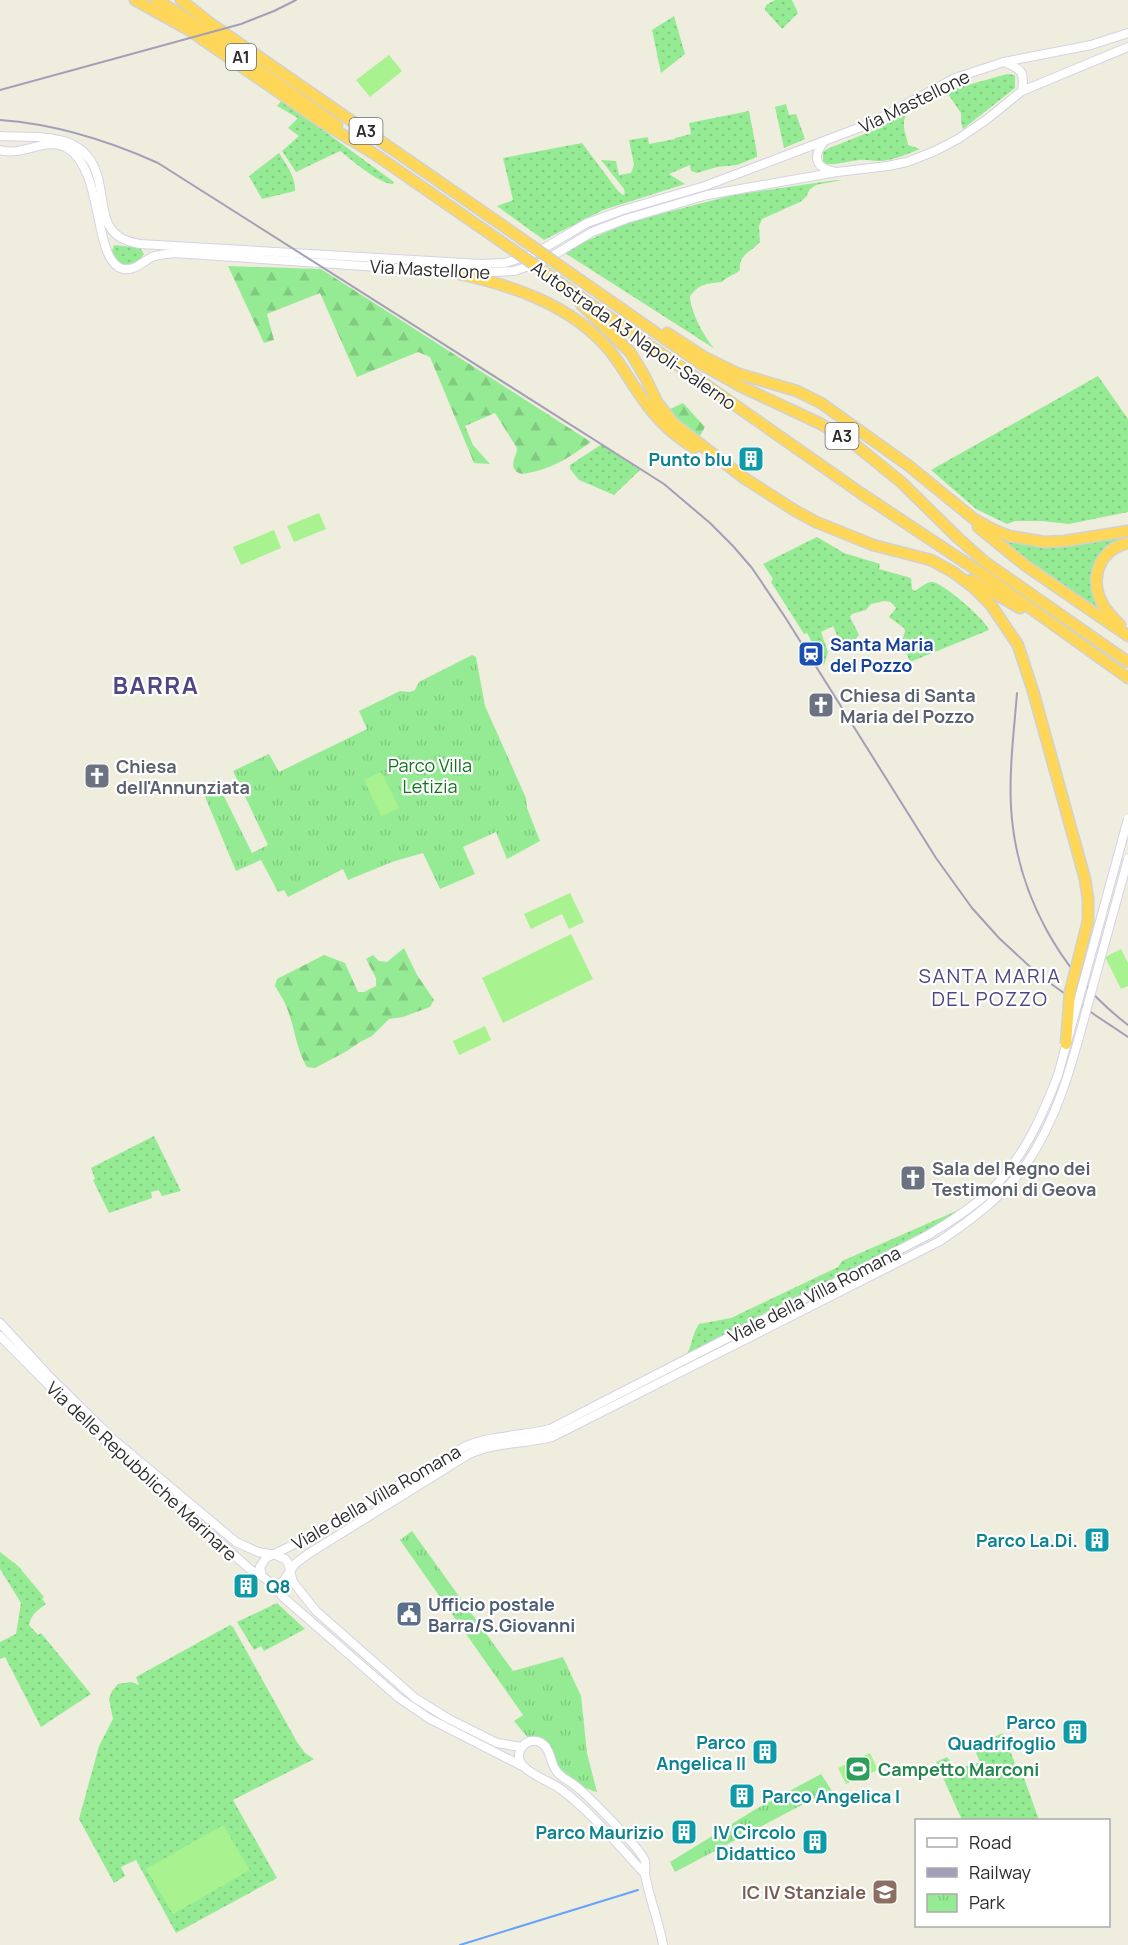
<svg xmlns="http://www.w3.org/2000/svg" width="1128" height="1945" font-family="Manrope,sans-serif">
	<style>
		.grass { fill: url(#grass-dots) }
		.forest { fill: url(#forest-firs) }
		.park { fill: url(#park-tufts) }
		.pitch { fill: #a8f38f }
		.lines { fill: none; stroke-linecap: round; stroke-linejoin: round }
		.stream { stroke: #66a3fb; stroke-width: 2 }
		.tertiary-casing { stroke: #d5d2e6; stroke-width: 10 }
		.secondary-casing { stroke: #d5d2e6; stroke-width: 10 }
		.motorway-casing { stroke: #d1d1d1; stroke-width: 13 }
		.tertiary { stroke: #fff; stroke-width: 8 }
		.secondary { stroke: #fff; stroke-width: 8 }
		.motorway { stroke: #ffd758; stroke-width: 10 }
		.rail { stroke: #a39fb8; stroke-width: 2 }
		.secondary-bridge-casing { stroke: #d5d2e6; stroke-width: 10; stroke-linecap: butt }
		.motorway-bridge-casing { stroke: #d1d1d1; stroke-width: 13; stroke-linecap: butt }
		.secondary-bridge { stroke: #fff; stroke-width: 8 }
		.motorway-bridge { stroke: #ffd758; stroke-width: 10 }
		.labels { text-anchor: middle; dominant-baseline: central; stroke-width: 4.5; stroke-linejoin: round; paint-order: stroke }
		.shield { fill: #fff; stroke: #6b6b6b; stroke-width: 1.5 }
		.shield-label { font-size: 16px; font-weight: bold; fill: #2c2c2c }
		.street-label { font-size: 18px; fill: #2c2c2c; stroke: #fff }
		.culture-label { font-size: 18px; font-weight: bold; fill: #0d838f; stroke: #fff; text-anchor: end }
		.transit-label { font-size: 18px; font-weight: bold; fill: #164399; stroke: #fff; text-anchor: start }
		.worship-label { font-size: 18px; font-weight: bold; fill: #5b616d; stroke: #fff; text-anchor: start }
		.park-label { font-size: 18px; fill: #13721e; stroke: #fff }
		.service-label { font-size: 18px; font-weight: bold; fill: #4e5e75; stroke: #fff; text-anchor: start }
		.leisure-label { font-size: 18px; font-weight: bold; fill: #27864d; stroke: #fff; text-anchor: start }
		.education-label { font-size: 18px; font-weight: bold; fill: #785e54; stroke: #fff; text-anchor: end }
		.neighbourhood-label { font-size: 20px; letter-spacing: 1.5px; fill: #504782; stroke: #fff }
		.district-label { font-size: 24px; font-weight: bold; letter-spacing: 1.5px; fill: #504782; stroke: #fff }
	</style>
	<defs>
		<pattern id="grass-dots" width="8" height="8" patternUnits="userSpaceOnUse" patternTransform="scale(1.5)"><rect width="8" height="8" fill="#95eb94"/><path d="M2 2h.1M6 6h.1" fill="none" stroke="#81ca80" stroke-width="1.8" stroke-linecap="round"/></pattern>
		<pattern id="forest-firs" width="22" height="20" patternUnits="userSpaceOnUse" patternTransform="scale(1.5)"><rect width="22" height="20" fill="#95eb94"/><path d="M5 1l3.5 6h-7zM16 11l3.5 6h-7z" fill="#81ca80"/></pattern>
		<pattern id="park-tufts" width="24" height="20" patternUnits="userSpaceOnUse" patternTransform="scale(1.5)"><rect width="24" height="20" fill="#95eb94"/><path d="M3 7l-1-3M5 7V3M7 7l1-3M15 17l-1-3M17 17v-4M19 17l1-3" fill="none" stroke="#81ca80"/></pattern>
	</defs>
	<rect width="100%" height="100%" fill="#efeddd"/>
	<!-- grass -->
	<g class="grass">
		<polygon points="775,0 792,0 798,13 782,29 765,10 766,5"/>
		<polygon points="674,16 685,54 661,73 652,30"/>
		<polygon points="1007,74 1015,75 1015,88 963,129 961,122 961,113 948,94 950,90"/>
		<path d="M 282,100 L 394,182 L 393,184 C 379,184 352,160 340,151 L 296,172 L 282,151 L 299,136 L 288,128 L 298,118 L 277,106 Z"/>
		<polygon points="786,104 789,115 796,114 805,139 784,148 775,107"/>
		<polygon points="749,111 757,153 757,157 737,165 717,167 697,173 691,171 690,165 669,174 685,184 603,210 544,240 497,206 513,200 503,158 582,143 618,191 623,195 625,193 624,189 601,160 616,161 619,175 631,173 634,165 629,140 648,137 649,144 675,139 675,138 691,134 689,123"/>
		<path d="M 906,113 C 906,116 904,119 904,122 C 903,130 907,137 908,145 L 920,149 C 907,154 892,161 879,161 C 872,161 866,159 859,160 C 848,161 838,165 826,164 L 823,161 L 823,152 L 827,149 L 877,129 Z"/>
		<path d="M 279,153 C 286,164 296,178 295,191 L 262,199 L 249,176 Z"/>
		<path d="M 836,180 L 842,180 L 816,185 L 810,189 L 806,197 L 800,202 L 762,219 L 759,226 L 760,242 C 751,252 738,255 740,270 C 734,276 727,276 722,282 C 705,284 701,283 690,296 C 690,311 705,339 715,349 L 565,253 L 577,245 L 625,224 L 664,213 L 733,195 Z"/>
		<path d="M 114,245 L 140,248 L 144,254 C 139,262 129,266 120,264 L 114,259 L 112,251 Z"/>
		<polygon points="1098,376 1128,419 1128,512 1069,524 1042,521 1015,521 1007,524 976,509 931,470"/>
		<polygon points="602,445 640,470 614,495 579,480 570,469 570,465 599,446"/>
		<path d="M 1128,533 L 1128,537 C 1116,541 1108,546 1100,556 L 1102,611 L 999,540 L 999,536 L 1024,542 Z"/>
		<path d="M 817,537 L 844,553 L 880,564 L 879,569 L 911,578 L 912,589 L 915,591 C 920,588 926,582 932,582 C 942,582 986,620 989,630 L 910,662 L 902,642 L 905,631 L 904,628 L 889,617 L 896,608 L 891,602 L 884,601 L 871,604 L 866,610 L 852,614 L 850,617 L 859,635 L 854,641 L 844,647 L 841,644 L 833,626 L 821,632 L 828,652 L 824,665 L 807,633 L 804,634 L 771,582 L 773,579 L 763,564 Z"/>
		<polygon points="154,1136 181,1191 162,1196 159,1190 151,1192 152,1198 109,1213 93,1180 95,1179 91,1168"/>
		<path d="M 963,1208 C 912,1242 856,1267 802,1294 C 762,1313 724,1336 685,1356 C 693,1347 691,1335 699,1324 L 731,1318 L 838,1267 L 842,1261 Z"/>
		<path d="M 0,1552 L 18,1566 L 44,1597 L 42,1599 L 46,1604 C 38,1610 31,1614 29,1625 L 38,1635 L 41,1633 L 91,1694 L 41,1727 L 5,1657 L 0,1659 L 0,1642 L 16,1634 L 21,1603 L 0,1569 Z"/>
		<polygon points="277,1603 305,1629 264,1651 261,1646 254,1650 237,1622"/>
		<polygon points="230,1625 233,1627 297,1742 305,1753 314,1759 233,1800 277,1878 176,1933 136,1860 121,1867 125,1876 114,1883 79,1819 99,1746 113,1719 109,1699 112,1691 118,1684 131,1682 139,1685 136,1677"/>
		<polygon points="1003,1733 1021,1779 1024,1778 1039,1820 962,1820 936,1762 947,1757 954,1766 970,1766 980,1762 973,1746"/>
	</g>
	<!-- forest -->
	<g class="forest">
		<path d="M 228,266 L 321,269 L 591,442 C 572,455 556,467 533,472 C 527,473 519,476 515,470 C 510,464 517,455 517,448 L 495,413 L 465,426 L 473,445 L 490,464 L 474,463 L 430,357 L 418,352 L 357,377 L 320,293 L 267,314 L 274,340 L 264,343 Z"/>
		<polygon points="683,403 705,427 700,436 674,416 670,409"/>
		<path d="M 404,948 L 417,975 L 434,1000 L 430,1007 L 403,1017 L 389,1019 L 372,1036 L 360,1042 L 347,1051 L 315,1068 L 307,1067 C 296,1049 295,1028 287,1008 C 284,1000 279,993 275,986 L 277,979 L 324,955 L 345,963 L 358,992 L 364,992 L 376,986 L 376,978 L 366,959 L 373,955 L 379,961 L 387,962 Z"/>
	</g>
	<!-- park -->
	<g class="park">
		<polygon points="472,655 476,657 485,706 526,798 527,808 540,841 507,859 496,832 463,847 475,874 440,889 423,853 392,862 348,880 343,869 288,897 284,890 278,892 261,860 236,871 201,787 216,780 252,853 268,845 233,771 269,754 279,772 367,729 359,711 400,691 410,692 415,690 419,682"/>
		<path d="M 412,1531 L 513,1671 L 563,1657 L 581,1696 L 587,1753 L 597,1792 C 569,1784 557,1767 540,1746 L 534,1745 L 514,1721 L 523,1715 L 400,1540 Z"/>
		<polygon points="821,1774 832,1791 813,1799 675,1872 670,1862 756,1809"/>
	</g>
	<!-- pitch -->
	<g class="pitch">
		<polygon points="389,55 402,71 370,97 356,80"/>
		<polygon points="319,513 326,529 294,542 287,526"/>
		<polygon points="274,530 281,548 241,565 233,547"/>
		<polygon points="381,772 399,808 381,816 364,780"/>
		<polygon points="570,893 584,922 569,929 562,914 531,929 524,914"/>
		<polygon points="571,934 593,979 503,1023 482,978"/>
		<polygon points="1121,949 1128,963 1128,986 1121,989 1105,957"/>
		<polygon points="485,1026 491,1040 459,1055 453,1041"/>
		<polygon points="870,1753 878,1770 846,1784 838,1768"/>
		<polygon points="223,1825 250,1870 173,1914 146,1869"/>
	</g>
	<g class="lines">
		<!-- stream -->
		<polyline class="stream" points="460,1945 638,1890"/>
		<!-- tertiary casing -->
		<g class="tertiary-casing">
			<g id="tertiary">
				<path d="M 1004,62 C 1022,69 1025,72 1022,91"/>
				<path d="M 0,136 C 38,138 86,130 98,178 C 102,193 102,210 108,224 C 116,238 125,241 140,244 L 481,264 L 505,263 L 536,253 L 587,223 L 623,210 L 705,186 L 869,124 L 955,78 L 1004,62 L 1091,45 L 1128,33"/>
				<path d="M 823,143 C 812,158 816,168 835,172"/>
				<path d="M 0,150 C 22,157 46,136 67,148 C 105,170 92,261 123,269 C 135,271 142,262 152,257 C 159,254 167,254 174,253 L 453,272"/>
				<polyline points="471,273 514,271 544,261 592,232 626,219 707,195 837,172 888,166 907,162 935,151 958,139 986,120 1022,91 1128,47"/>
			</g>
		</g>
		<!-- secondary casing -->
		<g class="secondary-casing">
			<g id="secondary">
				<path d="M 928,1235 L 550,1429 C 522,1436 493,1435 466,1446 L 301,1541 L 266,1558 L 260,1567 L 262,1576 L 272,1584 L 282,1583 L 295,1564 L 308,1554 L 469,1454 C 495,1442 524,1444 552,1437 L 940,1241"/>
				<polyline points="0,1323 48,1375 113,1439 236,1542 258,1552 276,1555 285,1559 288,1563 293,1582 316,1611 415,1698 447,1718 497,1743 521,1747"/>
				<polyline points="0,1336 97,1434 251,1570 262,1576"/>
				<polyline points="272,1584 283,1597 399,1698 430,1719 522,1766"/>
				<path d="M 645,1874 C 619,1846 593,1814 562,1790 C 550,1780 512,1770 520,1751 C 524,1740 537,1737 545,1746 C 552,1754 550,1766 559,1774 C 564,1779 571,1782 577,1787 C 589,1797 641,1849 645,1861 C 646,1865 645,1870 645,1874 C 649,1898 659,1921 663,1945"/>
			</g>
		</g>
		<!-- motorway casing -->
		<g class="motorway-casing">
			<g id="motorway">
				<polyline points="135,0 189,30 320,121 373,153 506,245"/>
				<polyline points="156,0 180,14 337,125"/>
				<polyline points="181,0 210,23 522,239"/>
				<polyline points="560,266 701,364 742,387 819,423 853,443 901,482 958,538 985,562 1128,662"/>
				<path d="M 450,272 C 509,284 572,304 611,352 C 627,373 639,397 656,416 C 667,429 680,439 694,448"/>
				<polyline points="549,275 862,494 987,577 1128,678"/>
				<polyline points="581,304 630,352 645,377 657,402 674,424 744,478 794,510 816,522 873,545 931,560 953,572 973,587 991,605 1018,645 1033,691"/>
				<polyline points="667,333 704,357 739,374 797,391 821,403 909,466 974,519 992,529 1009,536 1044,542 1065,541 1128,531"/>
				<polyline points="978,527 1026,566 1128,636"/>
				<polyline points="971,580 1020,608"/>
				<path d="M 1120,625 C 1113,618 1106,611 1102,603 C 1089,577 1100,549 1128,543"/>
			</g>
		</g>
		<!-- tertiary -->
		<use href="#tertiary" class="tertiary"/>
		<!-- secondary -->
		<use href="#secondary" class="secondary"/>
		<!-- motorway -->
		<use href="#motorway" class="motorway"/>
		<!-- rail -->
		<g class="rail">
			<polyline points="0,90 241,24 274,11 296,0"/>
			<path d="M 0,120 C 56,124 107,140 158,163 L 664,484 L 710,523 L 733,546 L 752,568 L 785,617 L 936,858 L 972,908 L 999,938 L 1040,976 L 1095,1015 L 1128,1037"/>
			<path d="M 1017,693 C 1014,731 1009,769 1011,807 C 1016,893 1060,973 1128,1025"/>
		</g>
		<!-- secondary-bridge casing -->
		<g class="secondary-bridge-casing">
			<g id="secondary-bridge">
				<path d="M 928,1235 C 953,1220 978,1204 998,1183 C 1026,1152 1043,1114 1058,1075 L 1128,819"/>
				<path d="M 940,1241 C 971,1220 1003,1196 1025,1166 C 1059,1117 1073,1060 1088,1004 C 1101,956 1115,907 1128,859"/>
			</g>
		</g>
		<!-- motorway-bridge casing -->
		<g class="motorway-bridge-casing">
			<g id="motorway-bridge">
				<polyline points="522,239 560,266"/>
				<polyline points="506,245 549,275"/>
				<polyline points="1033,691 1085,879 1088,899 1088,921 1070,992 1066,1044"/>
			</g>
		</g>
		<!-- secondary-bridge -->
		<use href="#secondary-bridge" class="secondary-bridge"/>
		<!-- motorway-bridge -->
		<use href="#motorway-bridge" class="motorway-bridge"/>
	</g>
	<!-- icons -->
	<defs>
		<g id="building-square" transform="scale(1.35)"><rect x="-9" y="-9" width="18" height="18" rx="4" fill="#0f9aa8" stroke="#fff"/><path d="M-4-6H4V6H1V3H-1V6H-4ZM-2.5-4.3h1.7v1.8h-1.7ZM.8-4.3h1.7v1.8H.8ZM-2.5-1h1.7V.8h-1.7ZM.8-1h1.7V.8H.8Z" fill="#fff"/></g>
		<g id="station-square" transform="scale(1.35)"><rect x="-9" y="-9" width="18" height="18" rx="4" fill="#1a4fb4" stroke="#fff"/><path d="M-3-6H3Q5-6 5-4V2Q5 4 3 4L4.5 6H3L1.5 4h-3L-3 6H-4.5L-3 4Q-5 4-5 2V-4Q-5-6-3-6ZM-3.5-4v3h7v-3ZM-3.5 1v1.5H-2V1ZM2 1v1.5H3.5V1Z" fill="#fff"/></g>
		<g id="church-square" transform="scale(1.35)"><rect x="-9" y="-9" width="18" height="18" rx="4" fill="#6b7280" stroke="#fff"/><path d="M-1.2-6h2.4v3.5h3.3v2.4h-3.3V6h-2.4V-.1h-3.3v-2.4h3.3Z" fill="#fff"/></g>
		<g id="civic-square" transform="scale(1.35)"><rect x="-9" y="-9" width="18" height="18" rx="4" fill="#5c6f8a" stroke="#fff"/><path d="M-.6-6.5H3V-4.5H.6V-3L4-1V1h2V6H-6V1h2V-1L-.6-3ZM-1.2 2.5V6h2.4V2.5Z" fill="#fff"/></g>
		<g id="stadium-square" transform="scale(1.35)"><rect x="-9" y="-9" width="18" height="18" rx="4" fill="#2e9e5b" stroke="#fff"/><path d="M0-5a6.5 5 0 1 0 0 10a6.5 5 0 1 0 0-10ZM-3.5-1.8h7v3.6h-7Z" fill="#fff"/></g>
		<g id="school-square" transform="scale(1.35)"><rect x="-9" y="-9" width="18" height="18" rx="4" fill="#8d6e63" stroke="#fff"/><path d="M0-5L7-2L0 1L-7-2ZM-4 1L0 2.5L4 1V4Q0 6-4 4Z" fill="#fff"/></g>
	</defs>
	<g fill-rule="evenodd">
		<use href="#building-square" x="751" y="459"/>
		<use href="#station-square" x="811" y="654"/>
		<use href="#church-square" x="821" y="705"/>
		<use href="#church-square" x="97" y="776"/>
		<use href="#church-square" x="913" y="1178"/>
		<use href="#building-square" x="1097" y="1540"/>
		<use href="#building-square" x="246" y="1586"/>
		<use href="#civic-square" x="409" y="1614"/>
		<use href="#building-square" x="1075" y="1732"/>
		<use href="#building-square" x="765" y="1752"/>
		<use href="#stadium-square" x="858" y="1769"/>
		<use href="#building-square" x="742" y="1796"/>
		<use href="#building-square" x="684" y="1832"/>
		<use href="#building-square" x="815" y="1842"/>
		<use href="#school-square" x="885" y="1892"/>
	</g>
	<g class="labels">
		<!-- shield labels -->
		<g class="shield">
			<rect x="226" y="44" width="30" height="26" rx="4.5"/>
			<rect x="349.5" y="118" width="33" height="26" rx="4.5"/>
			<rect x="825.5" y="423" width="33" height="26" rx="4.5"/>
		</g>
		<g class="shield-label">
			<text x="241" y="57">A1</text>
			<text x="366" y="131">A3</text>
			<text x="842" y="436">A3</text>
		</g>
		<!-- street labels -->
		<g class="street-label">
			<text transform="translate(914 101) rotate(-26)">Via Mastellone</text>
			<text transform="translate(430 269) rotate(3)">Via Mastellone</text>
			<text transform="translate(634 335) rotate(35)">Autostrada A3 Napoli-Salerno</text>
			<text transform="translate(814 1294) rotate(-27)">Viale della Villa Romana</text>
			<text transform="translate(142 1471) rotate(43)">Via delle Repubbliche Marinare</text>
			<text transform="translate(376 1497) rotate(-30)">Viale della Villa Romana</text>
		</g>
		<!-- culture labels -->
		<g class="culture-label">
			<text x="732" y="459">Punto blu</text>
			<text x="1078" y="1540">Parco La.Di.</text>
			<text x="266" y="1586" text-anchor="start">Q8</text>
			<text x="1056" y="1722">Parco<tspan x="1056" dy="21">Quadrifoglio</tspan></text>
			<text x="746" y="1742">Parco<tspan x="746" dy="21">Angelica II</tspan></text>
			<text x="762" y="1796" text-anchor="start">Parco Angelica I</text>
			<text x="664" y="1832">Parco Maurizio</text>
			<text x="796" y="1832">IV Circolo<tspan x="796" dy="21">Didattico</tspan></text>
		</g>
		<!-- transit labels -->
		<g class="transit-label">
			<text x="830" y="644">Santa Maria<tspan x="830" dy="21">del Pozzo</tspan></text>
		</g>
		<!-- worship labels -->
		<g class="worship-label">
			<text x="840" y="695">Chiesa di Santa<tspan x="840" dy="21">Maria del Pozzo</tspan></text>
			<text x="116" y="766">Chiesa<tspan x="116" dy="21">dell'Annunziata</tspan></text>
			<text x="932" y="1168">Sala del Regno dei<tspan x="932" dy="21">Testimoni di Geova</tspan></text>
		</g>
		<!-- park labels -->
		<g class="park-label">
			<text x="430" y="765">Parco Villa<tspan x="430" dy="21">Letizia</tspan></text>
		</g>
		<!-- service labels -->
		<g class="service-label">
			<text x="428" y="1604">Ufficio postale<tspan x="428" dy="21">Barra/S.Giovanni</tspan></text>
		</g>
		<!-- leisure labels -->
		<g class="leisure-label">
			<text x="878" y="1769">Campetto Marconi</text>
		</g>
		<!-- education labels -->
		<g class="education-label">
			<text x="866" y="1892">IC IV Stanziale</text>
		</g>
		<!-- neighbourhood labels -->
		<g class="neighbourhood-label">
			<text x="990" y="975">SANTA MARIA<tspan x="990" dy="23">DEL POZZO</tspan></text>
		</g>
		<!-- district labels -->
		<g class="district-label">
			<text x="156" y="684">BARRA</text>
		</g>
	</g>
	<!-- legend -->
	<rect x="915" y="1819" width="195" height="108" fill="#ffffff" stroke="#ababab" stroke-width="1.5"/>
	<rect x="927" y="1838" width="30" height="9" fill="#ffffff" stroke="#ababab" stroke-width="1.5"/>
	<text x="969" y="1849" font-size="18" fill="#2c2c2c">Road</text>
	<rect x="927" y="1868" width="30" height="9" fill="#a39fb8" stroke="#ababab" stroke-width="1.5"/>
	<text x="969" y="1879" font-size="18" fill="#2c2c2c">Railway</text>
	<rect x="927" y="1894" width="30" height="18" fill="url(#park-tufts)" stroke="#ababab" stroke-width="1.5"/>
	<text x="969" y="1909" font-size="18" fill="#2c2c2c">Park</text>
</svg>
